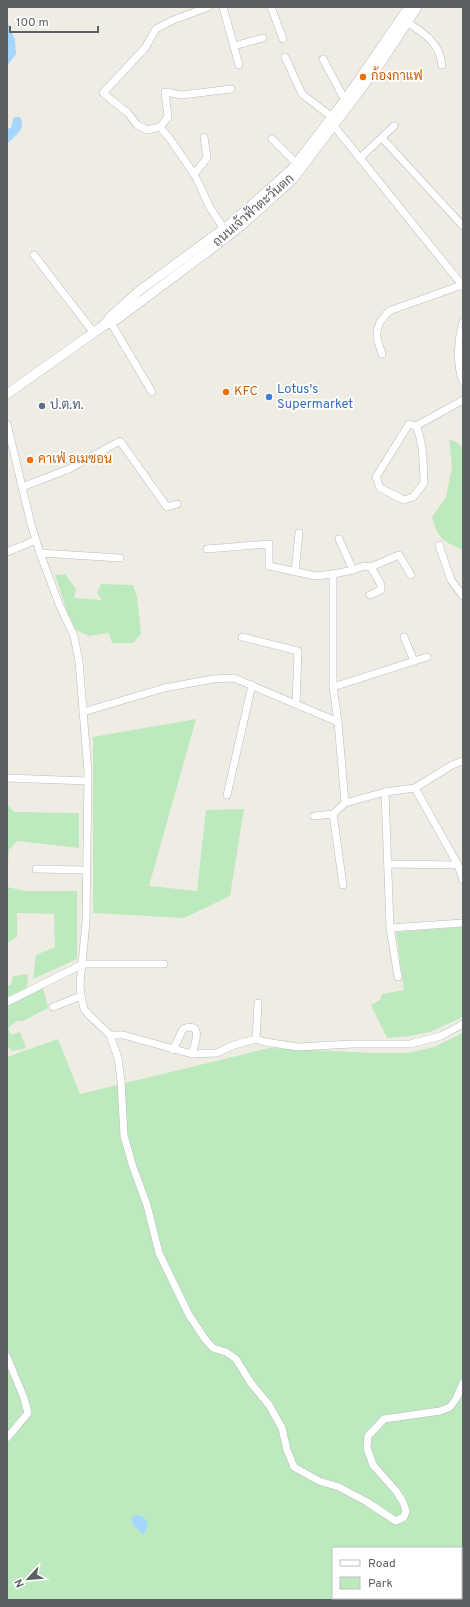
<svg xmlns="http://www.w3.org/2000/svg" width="470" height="1607" font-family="Overpass,Sarabun,sans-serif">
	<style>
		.green { fill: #bde9be; fill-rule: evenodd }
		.water { fill: #a4d6ff }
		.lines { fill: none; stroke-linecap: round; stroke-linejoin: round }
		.street-casing { stroke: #b8bbc1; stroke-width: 8 }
		.secondary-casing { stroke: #b9bdc3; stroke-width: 10 }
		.street { stroke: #fff; stroke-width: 7 }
		.secondary { stroke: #fff; stroke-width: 9 }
		.food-dot { fill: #e8710a; stroke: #fff; stroke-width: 1.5 }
		.shop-dot { fill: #3f7fe0; stroke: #fff; stroke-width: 1.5 }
		.service-dot { fill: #5c6f8a; stroke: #fff; stroke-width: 1.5 }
		.labels { text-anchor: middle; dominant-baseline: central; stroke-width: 3.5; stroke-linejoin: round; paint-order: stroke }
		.food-label { font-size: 13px; fill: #c56008; stroke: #fff; text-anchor: start }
		.street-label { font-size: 13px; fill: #5b6065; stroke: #fff }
		.shop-label { font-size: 13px; fill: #366cbe; stroke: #fff; text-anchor: start }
		.service-label { font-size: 13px; fill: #4e5e75; stroke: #fff; text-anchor: start }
	</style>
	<rect width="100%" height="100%" fill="#efede3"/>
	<!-- green -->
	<g class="green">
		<path d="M 449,439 L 458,443 L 463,449 L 463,550 C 441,540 439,540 432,517 L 446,497 L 452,467 Z"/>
		<polygon points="65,574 76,589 74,598 102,600 97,593 101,584 133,585 137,597 141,634 133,643 112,643 109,633 89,636 76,630 67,611 55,575"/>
		<polygon points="196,719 149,886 197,891 206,810 244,809 230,896 184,918 93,913 93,737"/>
		<polygon points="7,804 14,812 79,813 79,848 17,841 9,850 7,877"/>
		<polygon points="7,887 26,891 77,891 77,959 33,979 36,955 55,947 54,914 17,913 17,937 7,943"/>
		<polygon points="463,927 463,1016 459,1019 430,1032 410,1036 387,1038 371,1005 380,1000 382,994 404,990 396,932"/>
		<polygon points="28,974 27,988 7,997 7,986 11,985 13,976"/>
		<polygon points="43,987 48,1008 23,1021 17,1021 8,1028 11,1035 20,1032 26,1048 13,1051 7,1046 7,1006"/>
		<path d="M 463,1032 L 463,1600 L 7,1600 L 7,1057 L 58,1039 L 80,1094 L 269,1048 L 374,1053 L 407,1053 L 434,1047 L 457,1036 ZM 333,1548 L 461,1548 L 461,1598 L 333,1598 Z"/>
	</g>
	<!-- water -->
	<g class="water">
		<polygon points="7,21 15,40 16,54 7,66"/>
		<path d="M 15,117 L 20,117 C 27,129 15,136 7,144 L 7,129 L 11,128 L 13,119 Z"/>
		<path d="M 138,1515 C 145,1517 146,1519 148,1526 L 144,1534 L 141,1533 L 132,1523 L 131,1518 Z"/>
	</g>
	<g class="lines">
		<!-- street casing -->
		<g class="street-casing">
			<g id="street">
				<polyline points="208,7 171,21 156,29 145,48 103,93 128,113 137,125 147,130 160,127 170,139 194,174 201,188 209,206 224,229"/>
				<polyline points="223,7 239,65"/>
				<polyline points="271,7 283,39"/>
				<path d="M 407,22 C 424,34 439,41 442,65"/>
				<polyline points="234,46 263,38"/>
				<polyline points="285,57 302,94 332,117"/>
				<polyline points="323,59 345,100"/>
				<polyline points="334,126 463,286"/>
				<polyline points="160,127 168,117 165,92 182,95 231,89"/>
				<polyline points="382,138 463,226"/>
				<polyline points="272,139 296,163"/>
				<polyline points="360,158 394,126"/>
				<polyline points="194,174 207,158 204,137"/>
				<polyline points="34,255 94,333"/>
				<path d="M 463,322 C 458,339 456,365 463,381"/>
				<polyline points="111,323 152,392"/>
				<polyline points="382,354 377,338 377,331 380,322 389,311 462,285"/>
				<polyline points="7,424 31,524 40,553 59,604 74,636 79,661 88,772 86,922 80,984 81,996 84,1009 89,1015 110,1035 118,1058 121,1081 124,1136 133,1167 147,1205 159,1253 189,1315 205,1339 213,1348 226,1352 236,1359 251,1383 269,1405 282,1428 287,1450 294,1467 319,1481 339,1487 367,1502 396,1521 404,1517 406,1511 403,1502 396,1491 373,1465 367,1448 368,1436 384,1419 440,1411 450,1407 456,1399 463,1383"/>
				<path d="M 409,424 L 416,426 C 424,444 423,464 424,483 L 413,497 L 404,500 L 380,488 L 376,477 Z"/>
				<polyline points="416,426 463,400"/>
				<polyline points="22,487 69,469 120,441 167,507 177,504"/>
				<polyline points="339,539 353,570"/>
				<polyline points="439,545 451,580 463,596"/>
				<polyline points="207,549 269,544 269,566 316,576 333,574 353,570 364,566 371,567 399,555 411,575"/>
				<polyline points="7,552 36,540"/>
				<polyline points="40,553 120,558"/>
				<polyline points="295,571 299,533"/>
				<polyline points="333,574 333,687 338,722 345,803 385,792 390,928 398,977"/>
				<polyline points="370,595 381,590 381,585 371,567"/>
				<polyline points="242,637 298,651 296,704"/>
				<polyline points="404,637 414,661"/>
				<polyline points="333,687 427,657"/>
				<polyline points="83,712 164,688 213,679 234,678 338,722"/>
				<polyline points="7,778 87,781"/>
				<polyline points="415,788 452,765 463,761"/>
				<polyline points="385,792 415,788 458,865 463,880"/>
				<polyline points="227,795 252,685"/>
				<polyline points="314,816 333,814"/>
				<polyline points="388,864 458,865"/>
				<polyline points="36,869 85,870"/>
				<polyline points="343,885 333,814 345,803"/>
				<polyline points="390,928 463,923"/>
				<polyline points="7,1002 83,964 164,964"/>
				<polyline points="53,1007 81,996"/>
				<polyline points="110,1035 123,1035 192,1054 217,1053 234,1045 256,1039 265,1042 298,1047 352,1044 410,1044 441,1036 463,1024"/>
				<polyline points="256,1039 258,1003"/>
				<path d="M 173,1050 L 183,1029 C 204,1021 195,1044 192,1054"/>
				<polyline points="7,1357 24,1398 28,1413 7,1438"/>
			</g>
		</g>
		<!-- secondary casing -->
		<g class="secondary-casing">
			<g id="secondary">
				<polyline points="104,325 112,315 139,291 230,224 292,169 345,100 409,7"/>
				<polyline points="7,394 103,326 116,320 227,237 243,224 293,179 382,61 417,7"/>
			</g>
		</g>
		<!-- street -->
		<use href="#street" class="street"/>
		<!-- secondary -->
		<use href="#secondary" class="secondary"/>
	</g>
	<!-- markers -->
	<g class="food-dot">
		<circle cx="363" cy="77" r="4"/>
		<circle cx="226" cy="392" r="4"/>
		<circle cx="30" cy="460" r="4"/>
	</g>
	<circle class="shop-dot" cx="269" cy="397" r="4"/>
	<circle class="service-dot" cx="42" cy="406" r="4"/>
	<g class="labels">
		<!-- food labels -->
		<g class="food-label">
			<text x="371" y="77">ก้องกาแฟ</text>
			<text x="234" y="392">KFC</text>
			<text x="38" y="460">คาเฟ่ อเมซอน</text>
		</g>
		<!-- street labels -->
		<g class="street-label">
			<text transform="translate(254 211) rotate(-41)">ถนนเจ้าฟ้าตะวันตก</text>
		</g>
		<!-- shop labels -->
		<g class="shop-label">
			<text x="277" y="390">Lotus's<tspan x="277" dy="15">Supermarket</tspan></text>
		</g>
		<!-- service labels -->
		<g class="service-label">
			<text x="50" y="406">ป.ต.ท.</text>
		</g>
	</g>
	<!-- border -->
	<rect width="470" height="1607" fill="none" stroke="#5b6065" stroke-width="16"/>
	<!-- legend -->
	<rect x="332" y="1547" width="130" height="52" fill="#ffffff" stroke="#bdbfc1"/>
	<rect x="340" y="1560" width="20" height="6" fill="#ffffff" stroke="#bdbfc1"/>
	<text x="368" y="1567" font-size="12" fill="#5b6065">Road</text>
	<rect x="340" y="1577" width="20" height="12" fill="#bde9be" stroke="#bdbfc1"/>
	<text x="368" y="1587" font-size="12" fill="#5b6065">Park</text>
	<!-- north arrow -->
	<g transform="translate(28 1579) rotate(244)" stroke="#ffffff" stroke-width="3" paint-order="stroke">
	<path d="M0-3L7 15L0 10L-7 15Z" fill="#5b6065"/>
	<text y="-6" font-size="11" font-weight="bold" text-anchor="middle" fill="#5b6065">N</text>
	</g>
	<!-- scale -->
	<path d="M10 26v6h88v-6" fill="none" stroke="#5b6065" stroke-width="2"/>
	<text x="16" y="26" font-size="12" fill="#5b6065" stroke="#ffffff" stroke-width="3" paint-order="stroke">100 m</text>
</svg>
